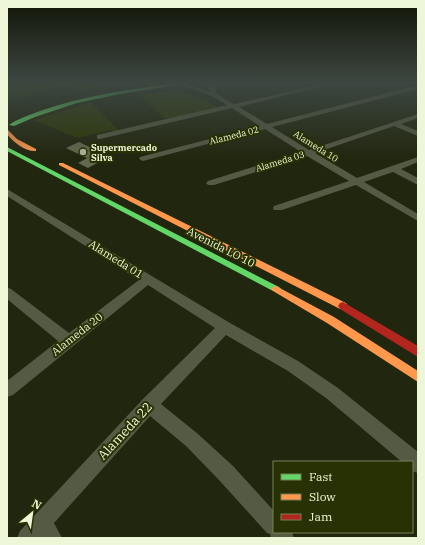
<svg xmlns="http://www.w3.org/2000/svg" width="425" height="545" font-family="'IBM Plex Serif',serif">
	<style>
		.built { fill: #2d3806 }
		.building { fill: #61684e }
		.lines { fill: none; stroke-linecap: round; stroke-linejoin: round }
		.street { fill: #555a44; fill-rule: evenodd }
		.fast { fill: #63d668; fill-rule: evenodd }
		.slow { fill: #ff974d; fill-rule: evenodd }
		.jam { fill: #b3261e; fill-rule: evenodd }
		.poi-dot { fill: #a6ae91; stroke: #273103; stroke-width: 1.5 }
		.labels { text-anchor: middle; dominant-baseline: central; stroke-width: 4; stroke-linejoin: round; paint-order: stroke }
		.far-street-label { font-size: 9px; fill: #edf7d8; stroke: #273103 }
		.far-poi-label { font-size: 9px; font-weight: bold; fill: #edf7d8; stroke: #273103; text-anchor: start }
		.street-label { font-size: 11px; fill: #edf7d8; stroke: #273103 }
		.near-street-label { font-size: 13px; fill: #edf7d8; stroke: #273103 }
	</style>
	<rect width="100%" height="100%" fill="#21260e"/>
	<!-- built -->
	<g class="built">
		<polygon points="7,83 107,83 83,91 64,84 18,99 7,95"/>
		<polygon points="179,90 204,99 220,109 168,121 139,95"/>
		<polygon points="91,102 120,132 114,133 110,130 77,138 34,120"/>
	</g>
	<!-- building -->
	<g class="building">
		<polygon points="79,142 100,152 87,158 66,148"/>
		<polygon points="91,156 101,161 88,168 78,163"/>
	</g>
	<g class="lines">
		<!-- street -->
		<g class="street">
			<polygon points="176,83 184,83 210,92 208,83 214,83 217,94 234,104 325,83 335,83 239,107 267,124 418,85 418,89 272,127 309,150 418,114 418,118 401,124 418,131 418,136 394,126 315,153 357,178 418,157 418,162 401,169 418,178 418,185 393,172 364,182 418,214 418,221 356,185 282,210 274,210 273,208 274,206 349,181 307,156 214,185 208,185 206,183 208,181 301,152 265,129 143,161 139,159 140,157 260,126 232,108 100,139 97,139 97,135 227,105 212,96"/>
			<polygon points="7,189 230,323 298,361 338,388 418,452 418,473 412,471 412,462 402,462 326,398 288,371 226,335 161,404 198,434 233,466 274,511 274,532 292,532 294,538 271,538 270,534 267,533 219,480 186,446 150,416 54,523 62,538 17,538 20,531 143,399 215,328 148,285 13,395 7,397 7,381 58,341 7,299 7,287 11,289 69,333 139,280 7,196"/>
		</g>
		<!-- fast -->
		<g class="fast">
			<path d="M 179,83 L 189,83 L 120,94 L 77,103 L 35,117 L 14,126 L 9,125 C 17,119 30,115 40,111 C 85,95 132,89 179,83 Z"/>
			<polygon points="7,147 279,287 281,289 279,291 273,291 7,151"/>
		</g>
		<!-- slow -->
		<g class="slow">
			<path d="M 7,129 L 17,139 L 36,149 L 36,151 C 26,152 13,142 7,134 Z"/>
			<polygon points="59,163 63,163 346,303 348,306 346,309 340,309 59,165"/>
			<polygon points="276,286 334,317 418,371 418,382 327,323 273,291 271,289 273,287"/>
		</g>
		<!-- jam -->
		<polygon class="jam" points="343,302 418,346 418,357 340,309 338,306 340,303"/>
	</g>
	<!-- sky -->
	<linearGradient id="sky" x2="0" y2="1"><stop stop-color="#121508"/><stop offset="0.52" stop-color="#3d4741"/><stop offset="1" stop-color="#3d4741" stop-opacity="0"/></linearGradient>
	<rect width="425" height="159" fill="url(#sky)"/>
	<!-- markers -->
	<circle class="poi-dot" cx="83" cy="152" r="4"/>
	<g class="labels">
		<!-- far-street labels -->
		<g class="far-street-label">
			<text transform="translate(234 135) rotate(-14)">Alameda 02</text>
			<text transform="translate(316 146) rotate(32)">Alameda 10</text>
			<text transform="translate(280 161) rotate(-17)">Alameda 03</text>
		</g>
		<!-- far-poi labels -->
		<g class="far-poi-label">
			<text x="91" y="147">Supermercado<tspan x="91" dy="10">Silva</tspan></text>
		</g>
		<!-- street labels -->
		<g class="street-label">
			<text transform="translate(221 247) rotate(27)">Avenida LO 10</text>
			<text transform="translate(116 259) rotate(32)">Alameda 01</text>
			<text transform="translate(77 334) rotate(-38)">Alameda 20</text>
		</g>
		<!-- near-street labels -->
		<g class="near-street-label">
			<text transform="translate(125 431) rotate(-47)">Alameda 22</text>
		</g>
	</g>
	<!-- border -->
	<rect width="425" height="545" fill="none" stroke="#edf7d8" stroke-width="16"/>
	<!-- legend -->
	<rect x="273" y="461" width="140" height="72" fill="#273103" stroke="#768058"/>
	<rect x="281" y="474" width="20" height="6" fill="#63d668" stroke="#768058"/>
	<text x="309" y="481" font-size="12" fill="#edf7d8">Fast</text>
	<rect x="281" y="494" width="20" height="6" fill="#ff974d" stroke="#768058"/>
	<text x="309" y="501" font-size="12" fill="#edf7d8">Slow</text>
	<rect x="281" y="514" width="20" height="6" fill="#b3261e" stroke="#768058"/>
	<text x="309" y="521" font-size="12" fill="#edf7d8">Jam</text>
	<!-- north arrow -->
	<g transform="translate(32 513) rotate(29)" stroke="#273103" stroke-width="3" paint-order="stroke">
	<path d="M0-3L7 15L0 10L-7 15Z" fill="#edf7d8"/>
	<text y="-6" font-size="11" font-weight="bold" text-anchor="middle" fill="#edf7d8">N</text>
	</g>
</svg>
